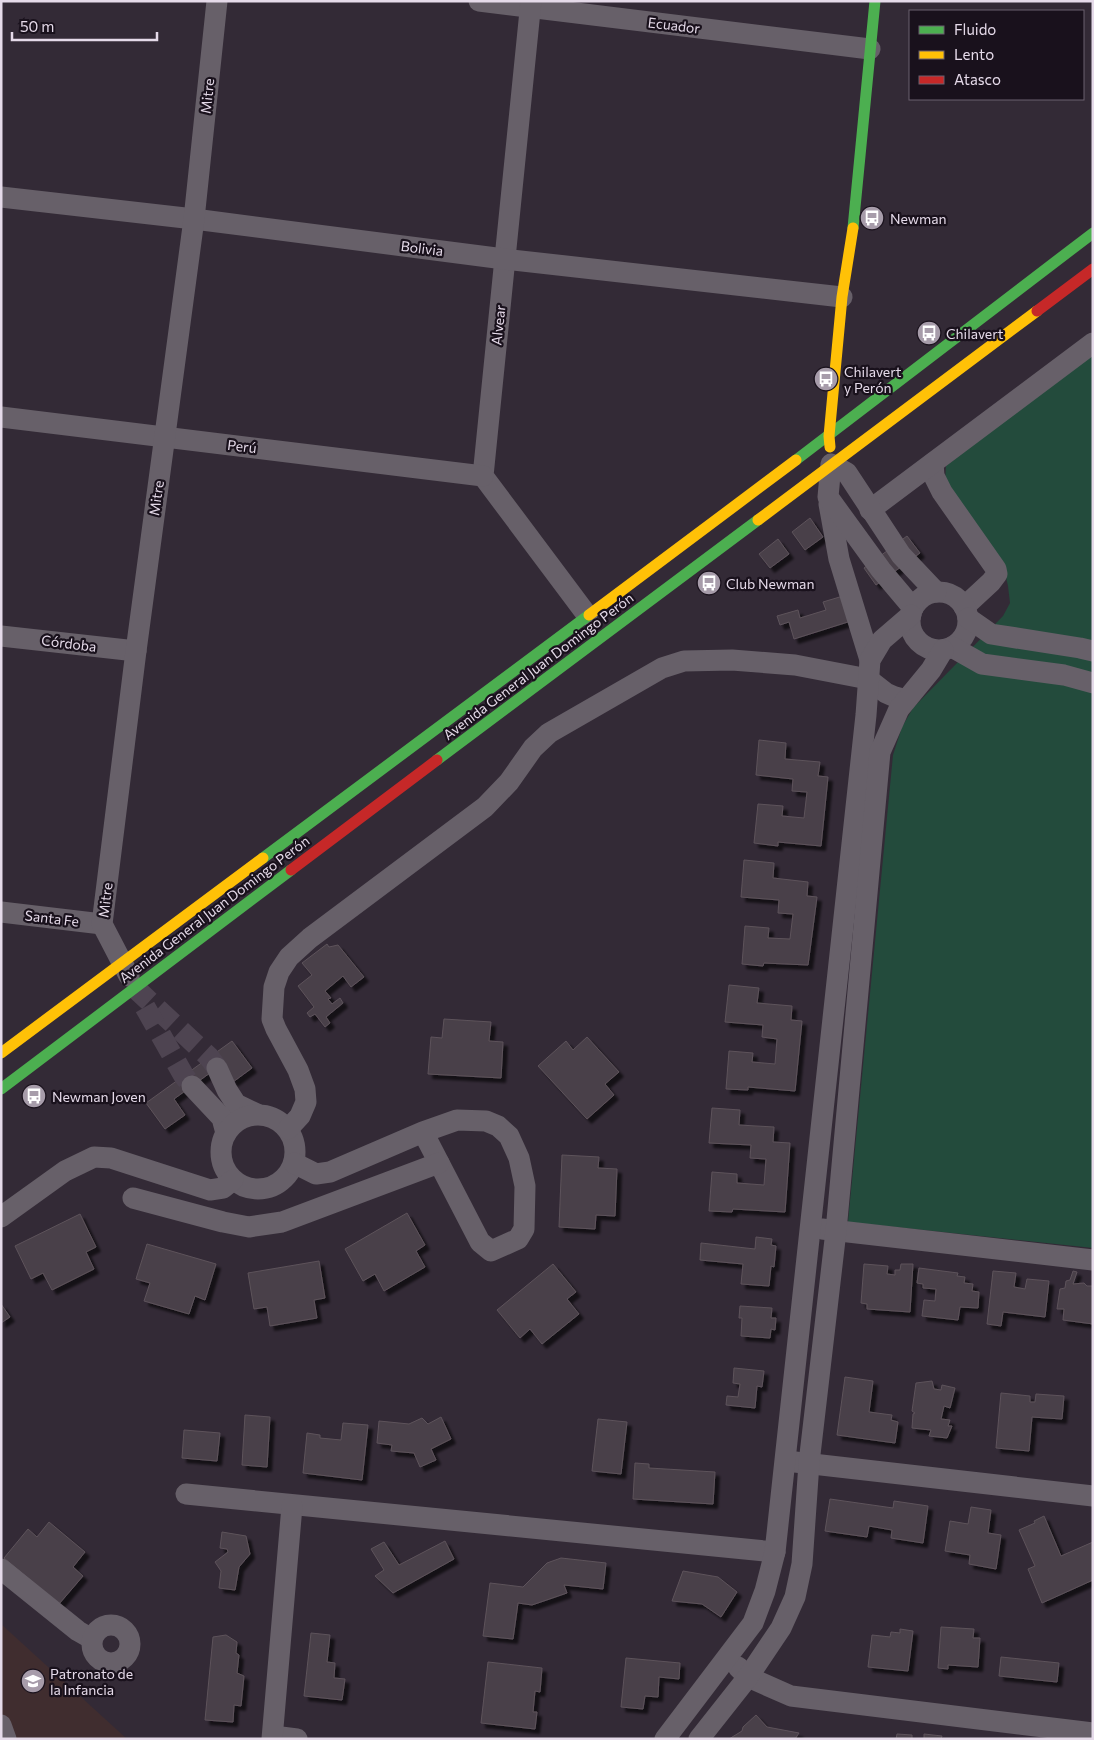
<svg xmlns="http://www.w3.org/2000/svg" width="1094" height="1740" font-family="Commissioner,sans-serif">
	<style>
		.education { fill: #402d2f }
		.green { fill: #234b3c }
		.building { fill: #4a4048; stroke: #5d535b; filter: url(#shadow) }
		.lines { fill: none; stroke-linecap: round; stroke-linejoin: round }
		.street-tunnel { stroke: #4e4451; stroke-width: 21; stroke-dasharray: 21 11; stroke-linecap: butt }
		.street { stroke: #676069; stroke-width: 21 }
		.fast { stroke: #4caf50; stroke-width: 11 }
		.slow { stroke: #ffc107; stroke-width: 11 }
		.jam { stroke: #c62828; stroke-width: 11 }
		.labels { text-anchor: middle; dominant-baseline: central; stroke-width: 4.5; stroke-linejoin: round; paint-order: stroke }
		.street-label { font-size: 14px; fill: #e5dae9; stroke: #19111c }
		.poi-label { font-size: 14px; fill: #e5dae9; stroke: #19111c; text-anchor: start }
	</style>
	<defs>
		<filter id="shadow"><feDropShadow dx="4.5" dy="4.5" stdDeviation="1" flood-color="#0009"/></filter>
	</defs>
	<rect width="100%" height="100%" fill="#332a36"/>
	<!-- education -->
	<polygon class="education" points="1,1624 127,1739 1,1739"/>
	<!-- green -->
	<polygon class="green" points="1093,352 1093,1248 848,1222 893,755 902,727 913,708 1003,616 1010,603 1008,586 1003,564 945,483 946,466"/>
	<!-- building -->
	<g class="building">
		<polygon points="810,518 823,537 805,550 792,532"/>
		<polygon points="907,536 920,553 876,585 864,568"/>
		<polygon points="778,539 789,554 770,568 759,554"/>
		<polygon points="843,596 851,621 794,639 789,622 780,625 777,616 798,610 800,618 826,610 823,602"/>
		<polygon points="759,740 786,743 785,759 820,762 818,776 828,777 821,846 778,842 778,846 754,843 758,804 783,806 782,816 804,818 807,792 792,791 793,779 756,775"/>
		<polygon points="744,860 774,863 773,878 808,882 807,896 817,897 808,965 764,963 763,966 742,964 745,926 769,928 768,938 790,939 793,914 778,913 779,900 741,897"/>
		<polygon points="327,944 329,947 338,945 364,977 351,987 343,976 325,991 331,998 328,999 332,1004 340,998 343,1003 326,1017 330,1023 325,1027 315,1014 310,1017 307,1013 314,1007 298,986 312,975 302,963"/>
		<polygon points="729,985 759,988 757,1003 792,1006 791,1020 802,1021 795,1091 748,1087 748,1090 726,1089 729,1051 753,1053 752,1062 775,1064 777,1039 762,1037 763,1025 725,1022"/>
		<polygon points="444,1019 491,1022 489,1041 503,1042 501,1078 428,1074 431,1037 442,1038"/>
		<polygon points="587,1037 619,1072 605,1084 614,1095 587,1119 538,1066 566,1041 573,1050"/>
		<polygon points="232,1041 252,1068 233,1082 221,1065 174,1099 185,1115 165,1129 146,1103"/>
		<polygon points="712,1108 740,1110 739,1125 774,1127 773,1142 790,1143 785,1212 733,1209 732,1212 709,1211 712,1172 737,1174 737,1183 764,1185 766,1159 750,1158 751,1145 709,1143"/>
		<polygon points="562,1155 599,1157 598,1168 617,1169 615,1216 596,1215 595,1229 559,1227"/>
		<polygon points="407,1213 425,1245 416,1251 425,1267 384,1291 375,1274 363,1281 345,1249"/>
		<polygon points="80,1214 96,1247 86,1252 94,1269 52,1290 43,1273 31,1279 15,1246"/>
		<polygon points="756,1237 772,1239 771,1245 776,1246 774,1267 771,1266 769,1286 741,1284 743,1264 700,1260 701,1243 755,1249"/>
		<polygon points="147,1244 216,1264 205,1300 195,1296 189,1314 144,1301 150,1283 136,1279"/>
		<polygon points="319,1261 325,1298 314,1300 317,1318 270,1326 267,1307 254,1309 248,1273"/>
		<polygon points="553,1264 576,1292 567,1299 579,1314 542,1344 530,1329 520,1338 497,1310"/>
		<polygon points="864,1264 888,1266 887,1274 895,1275 895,1270 900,1270 901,1264 913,1264 910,1312 867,1309 867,1304 861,1303"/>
		<polygon points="919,1268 958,1273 957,1276 965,1277 964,1283 973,1284 972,1291 979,1292 978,1308 960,1307 958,1320 922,1316 924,1300 935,1301 936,1289 923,1288 923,1284 917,1283"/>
		<polygon points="993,1271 1016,1273 1014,1287 1025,1289 1027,1279 1049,1281 1045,1317 1003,1312 1001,1326 987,1324"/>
		<polygon points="1073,1271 1077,1272 1073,1284 1084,1283 1087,1286 1093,1286 1093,1324 1063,1320 1064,1309 1057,1309 1060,1289 1065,1288 1066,1281 1070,1280"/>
		<polygon points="1,1304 10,1317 1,1323"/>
		<polygon points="740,1306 772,1308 771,1318 776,1318 775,1330 771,1329 770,1338 741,1336 742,1318 739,1318"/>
		<polygon points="734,1368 764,1371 762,1387 757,1386 755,1408 726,1405 727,1396 738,1397 740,1384 733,1383"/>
		<polygon points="845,1377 873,1381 869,1412 892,1415 891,1420 898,1422 895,1443 837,1435"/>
		<polygon points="932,1381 934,1389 941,1390 942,1385 955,1388 950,1408 944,1406 941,1419 950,1420 948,1426 952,1426 947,1438 929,1436 931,1430 912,1428 913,1414 915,1413 912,1411 916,1383"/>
		<polygon points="1001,1393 1030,1396 1030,1402 1035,1402 1036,1394 1064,1396 1062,1419 1032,1417 1029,1451 996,1448"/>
		<polygon points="245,1415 270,1417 267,1467 242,1465"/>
		<polygon points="441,1417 451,1439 431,1449 436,1460 420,1467 414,1453 391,1451 392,1445 377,1443 379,1421 409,1424 422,1418 428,1424"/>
		<polygon points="598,1419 627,1422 621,1474 592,1471"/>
		<polygon points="343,1423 368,1425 362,1480 303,1473 307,1433 320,1435 320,1438 341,1440"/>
		<polygon points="184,1430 220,1433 217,1461 182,1458"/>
		<polygon points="635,1463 649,1464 649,1468 715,1472 713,1504 633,1499"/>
		<polygon points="830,1499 893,1508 894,1501 928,1506 923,1543 891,1538 892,1530 869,1526 867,1537 825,1531"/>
		<polygon points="971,1507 991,1510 988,1533 1001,1535 996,1569 969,1564 970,1555 945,1551 950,1521 968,1524"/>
		<polygon points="1044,1516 1061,1556 1093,1542 1093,1580 1042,1603 1028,1569 1035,1566 1019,1530 1035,1523 1034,1521"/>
		<polygon points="49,1522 85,1552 73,1567 83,1576 59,1604 4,1558 28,1529 37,1537"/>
		<polygon points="222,1532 246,1536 250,1554 239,1567 235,1590 219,1588 221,1571 215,1562 228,1552 227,1549 220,1548"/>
		<polygon points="445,1541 454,1559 393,1593 375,1576 384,1570 371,1549 384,1542 399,1565"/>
		<polygon points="561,1558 606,1563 603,1589 564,1585 567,1593 532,1605 518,1603 513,1639 483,1636 490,1583 523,1587 547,1563"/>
		<polygon points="683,1571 718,1577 737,1592 721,1617 702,1604 672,1601"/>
		<polygon points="941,1627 974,1629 973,1638 980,1638 978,1667 948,1665 948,1669 938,1668"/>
		<polygon points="900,1629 913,1631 908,1671 868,1667 872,1635 890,1637 891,1632 900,1633"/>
		<polygon points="311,1633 330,1635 327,1662 335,1663 334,1678 345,1679 342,1700 304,1696"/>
		<polygon points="226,1635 237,1642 236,1653 239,1655 237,1673 244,1676 241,1706 234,1705 233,1722 205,1720 213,1637"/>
		<polygon points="1001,1657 1059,1663 1057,1682 999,1676"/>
		<polygon points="626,1658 680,1663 679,1679 659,1677 658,1697 645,1696 643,1709 621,1707"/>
		<polygon points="488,1662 542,1668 540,1692 535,1691 533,1712 537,1712 535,1729 481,1723"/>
		<polygon points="756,1715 767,1727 799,1733 795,1739 729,1739 742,1731 743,1727"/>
		<polygon points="897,1734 912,1735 912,1739 896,1739"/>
		<polygon points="924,1734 942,1736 941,1739 924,1739"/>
	</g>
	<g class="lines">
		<!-- street-tunnel -->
		<g class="street-tunnel">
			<polyline points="134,987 209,1057 217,1068"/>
			<polyline points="145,1007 184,1076 192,1086"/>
		</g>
		<!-- street -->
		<g class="street">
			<polyline points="479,1 870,49"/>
			<polyline points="531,1 483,476 587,615"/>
			<polyline points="1,197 194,219 504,259 842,297"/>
			<polyline points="1,417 483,476"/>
			<polyline points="933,463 934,476 942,492 996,569 997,574 991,582 964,607"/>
			<polyline points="829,504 839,559 870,660"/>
			<polyline points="870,510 1093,343"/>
			<circle cx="939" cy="621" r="29"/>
			<polyline points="913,608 881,570 828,497 831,464 847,473 901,555 936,592"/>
			<polyline points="968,618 991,634 1080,648 1093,651"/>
			<polyline points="1,636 136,651"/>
			<polyline points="952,647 982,664 1064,675 1093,683"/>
			<polyline points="1,912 102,924"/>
			<polyline points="129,976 102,924 136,651 194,219 217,1"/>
			<polyline points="217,1068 227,1090 236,1104 257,1114"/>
			<polyline points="192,1086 222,1118 226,1133"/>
			<circle cx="258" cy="1152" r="37"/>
			<polyline points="288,1129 300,1116 306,1102 305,1089 298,1070 276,1029 272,1019 274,987 279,972 289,957 310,938 485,807 509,782 533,748 549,733 662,668 684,661 732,660 795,665 868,679 886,693 895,697 906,700"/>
			<polyline points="294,1163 316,1174 330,1172 423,1132 457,1120 486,1121 498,1126 509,1136 519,1158 525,1186 524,1229 518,1239 491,1251 480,1242 423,1132"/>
			<polyline points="133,1198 223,1222 249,1227 282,1222 439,1163"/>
			<polyline points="1,1217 65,1171 94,1157 111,1158 210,1190 223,1188 233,1180"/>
			<polyline points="822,1229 1093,1260"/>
			<polyline points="795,1462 1093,1496"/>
			<polyline points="186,1494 775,1552"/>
			<polyline points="1,1569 78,1631 92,1639"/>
			<circle cx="111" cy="1644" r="19"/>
			<polyline points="738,1667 748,1677 791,1696 1093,1733"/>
			<polyline points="1,1725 6,1739"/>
			<polyline points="273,1736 297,1739"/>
			<polyline points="272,1739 292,1506"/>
			<polyline points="665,1739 753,1623 765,1591 775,1552 866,715 870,660 882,640 911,615"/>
			<polyline points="699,1739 748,1677 781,1628 795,1597 802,1564 809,1463 836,1231 880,752 899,709 931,670 943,650"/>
		</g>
		<!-- fast -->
		<g class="fast">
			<polyline points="853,228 875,1"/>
			<polyline points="796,460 1093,233"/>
			<polyline points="437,760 758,520"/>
			<polyline points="263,858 589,615"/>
			<polyline points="1,1089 291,870"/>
		</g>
		<!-- slow -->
		<g class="slow">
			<polyline points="830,447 829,436 842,297 853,228"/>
			<polyline points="758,520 1037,311"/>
			<polyline points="589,615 796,460"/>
			<polyline points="1,1053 263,858"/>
		</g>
		<!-- jam -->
		<g class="jam">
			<polyline points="1037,311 1093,269"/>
			<polyline points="291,870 437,760"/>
		</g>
	</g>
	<!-- icons -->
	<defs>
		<g id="bus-disc" transform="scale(1.25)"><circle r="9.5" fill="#a79caa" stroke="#19111c"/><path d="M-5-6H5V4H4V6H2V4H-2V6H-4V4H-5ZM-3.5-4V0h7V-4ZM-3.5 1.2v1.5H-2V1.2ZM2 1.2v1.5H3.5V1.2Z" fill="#fff"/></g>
		<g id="school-disc" transform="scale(1.25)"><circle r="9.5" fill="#a79caa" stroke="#19111c"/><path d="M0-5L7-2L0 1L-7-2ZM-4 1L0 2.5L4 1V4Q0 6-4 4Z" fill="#fff"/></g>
	</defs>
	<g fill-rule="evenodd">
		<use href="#bus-disc" x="872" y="218"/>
		<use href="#bus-disc" x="929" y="333"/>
		<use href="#bus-disc" x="826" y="379"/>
		<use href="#bus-disc" x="709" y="583"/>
		<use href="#bus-disc" x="34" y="1096"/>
		<use href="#school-disc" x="33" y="1681"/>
	</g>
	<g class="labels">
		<!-- street labels -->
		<g class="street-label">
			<text transform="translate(674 25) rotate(7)">Ecuador</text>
			<text transform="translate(207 96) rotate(-84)">Mitre</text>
			<text transform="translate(422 248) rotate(7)">Bolivia</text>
			<text transform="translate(498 325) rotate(-84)">Alvear</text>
			<text transform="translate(242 446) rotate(7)">Perú</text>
			<text transform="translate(156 498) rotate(-82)">Mitre</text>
			<text transform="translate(69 643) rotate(7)">Córdoba</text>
			<text transform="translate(538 666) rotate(-37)">Avenida General Juan Domingo Perón</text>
			<text transform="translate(105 900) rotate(-83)">Mitre</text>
			<text transform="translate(214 909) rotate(-37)">Avenida General Juan Domingo Perón</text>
			<text transform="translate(52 918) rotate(7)">Santa Fe</text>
		</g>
		<!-- poi labels -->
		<g class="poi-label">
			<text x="890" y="218">Newman</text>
			<text x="946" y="333">Chilavert</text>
			<text x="844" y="371">Chilavert<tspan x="844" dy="16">y Perón</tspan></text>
			<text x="726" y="583">Club Newman</text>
			<text x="52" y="1096">Newman Joven</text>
			<text x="50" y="1673">Patronato de<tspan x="50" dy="16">la Infancia</tspan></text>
		</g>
	</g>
	<!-- border -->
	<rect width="1094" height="1740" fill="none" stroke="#e5dae9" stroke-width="5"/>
	<!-- legend -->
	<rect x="909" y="10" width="175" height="90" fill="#19111c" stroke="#6b616e"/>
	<rect x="919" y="26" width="25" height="8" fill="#4caf50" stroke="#6b616e"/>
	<text x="954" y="35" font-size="15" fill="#e5dae9">Fluido</text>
	<rect x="919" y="51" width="25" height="8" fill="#ffc107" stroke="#6b616e"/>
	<text x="954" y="60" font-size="15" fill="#e5dae9">Lento</text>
	<rect x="919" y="76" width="25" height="8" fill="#c62828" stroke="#6b616e"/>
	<text x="954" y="85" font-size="15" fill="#e5dae9">Atasco</text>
	<!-- scale -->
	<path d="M12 32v8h145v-8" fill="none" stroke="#e5dae9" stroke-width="2.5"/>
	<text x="20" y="32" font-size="15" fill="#e5dae9" stroke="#19111c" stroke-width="4" paint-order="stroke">50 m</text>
</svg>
